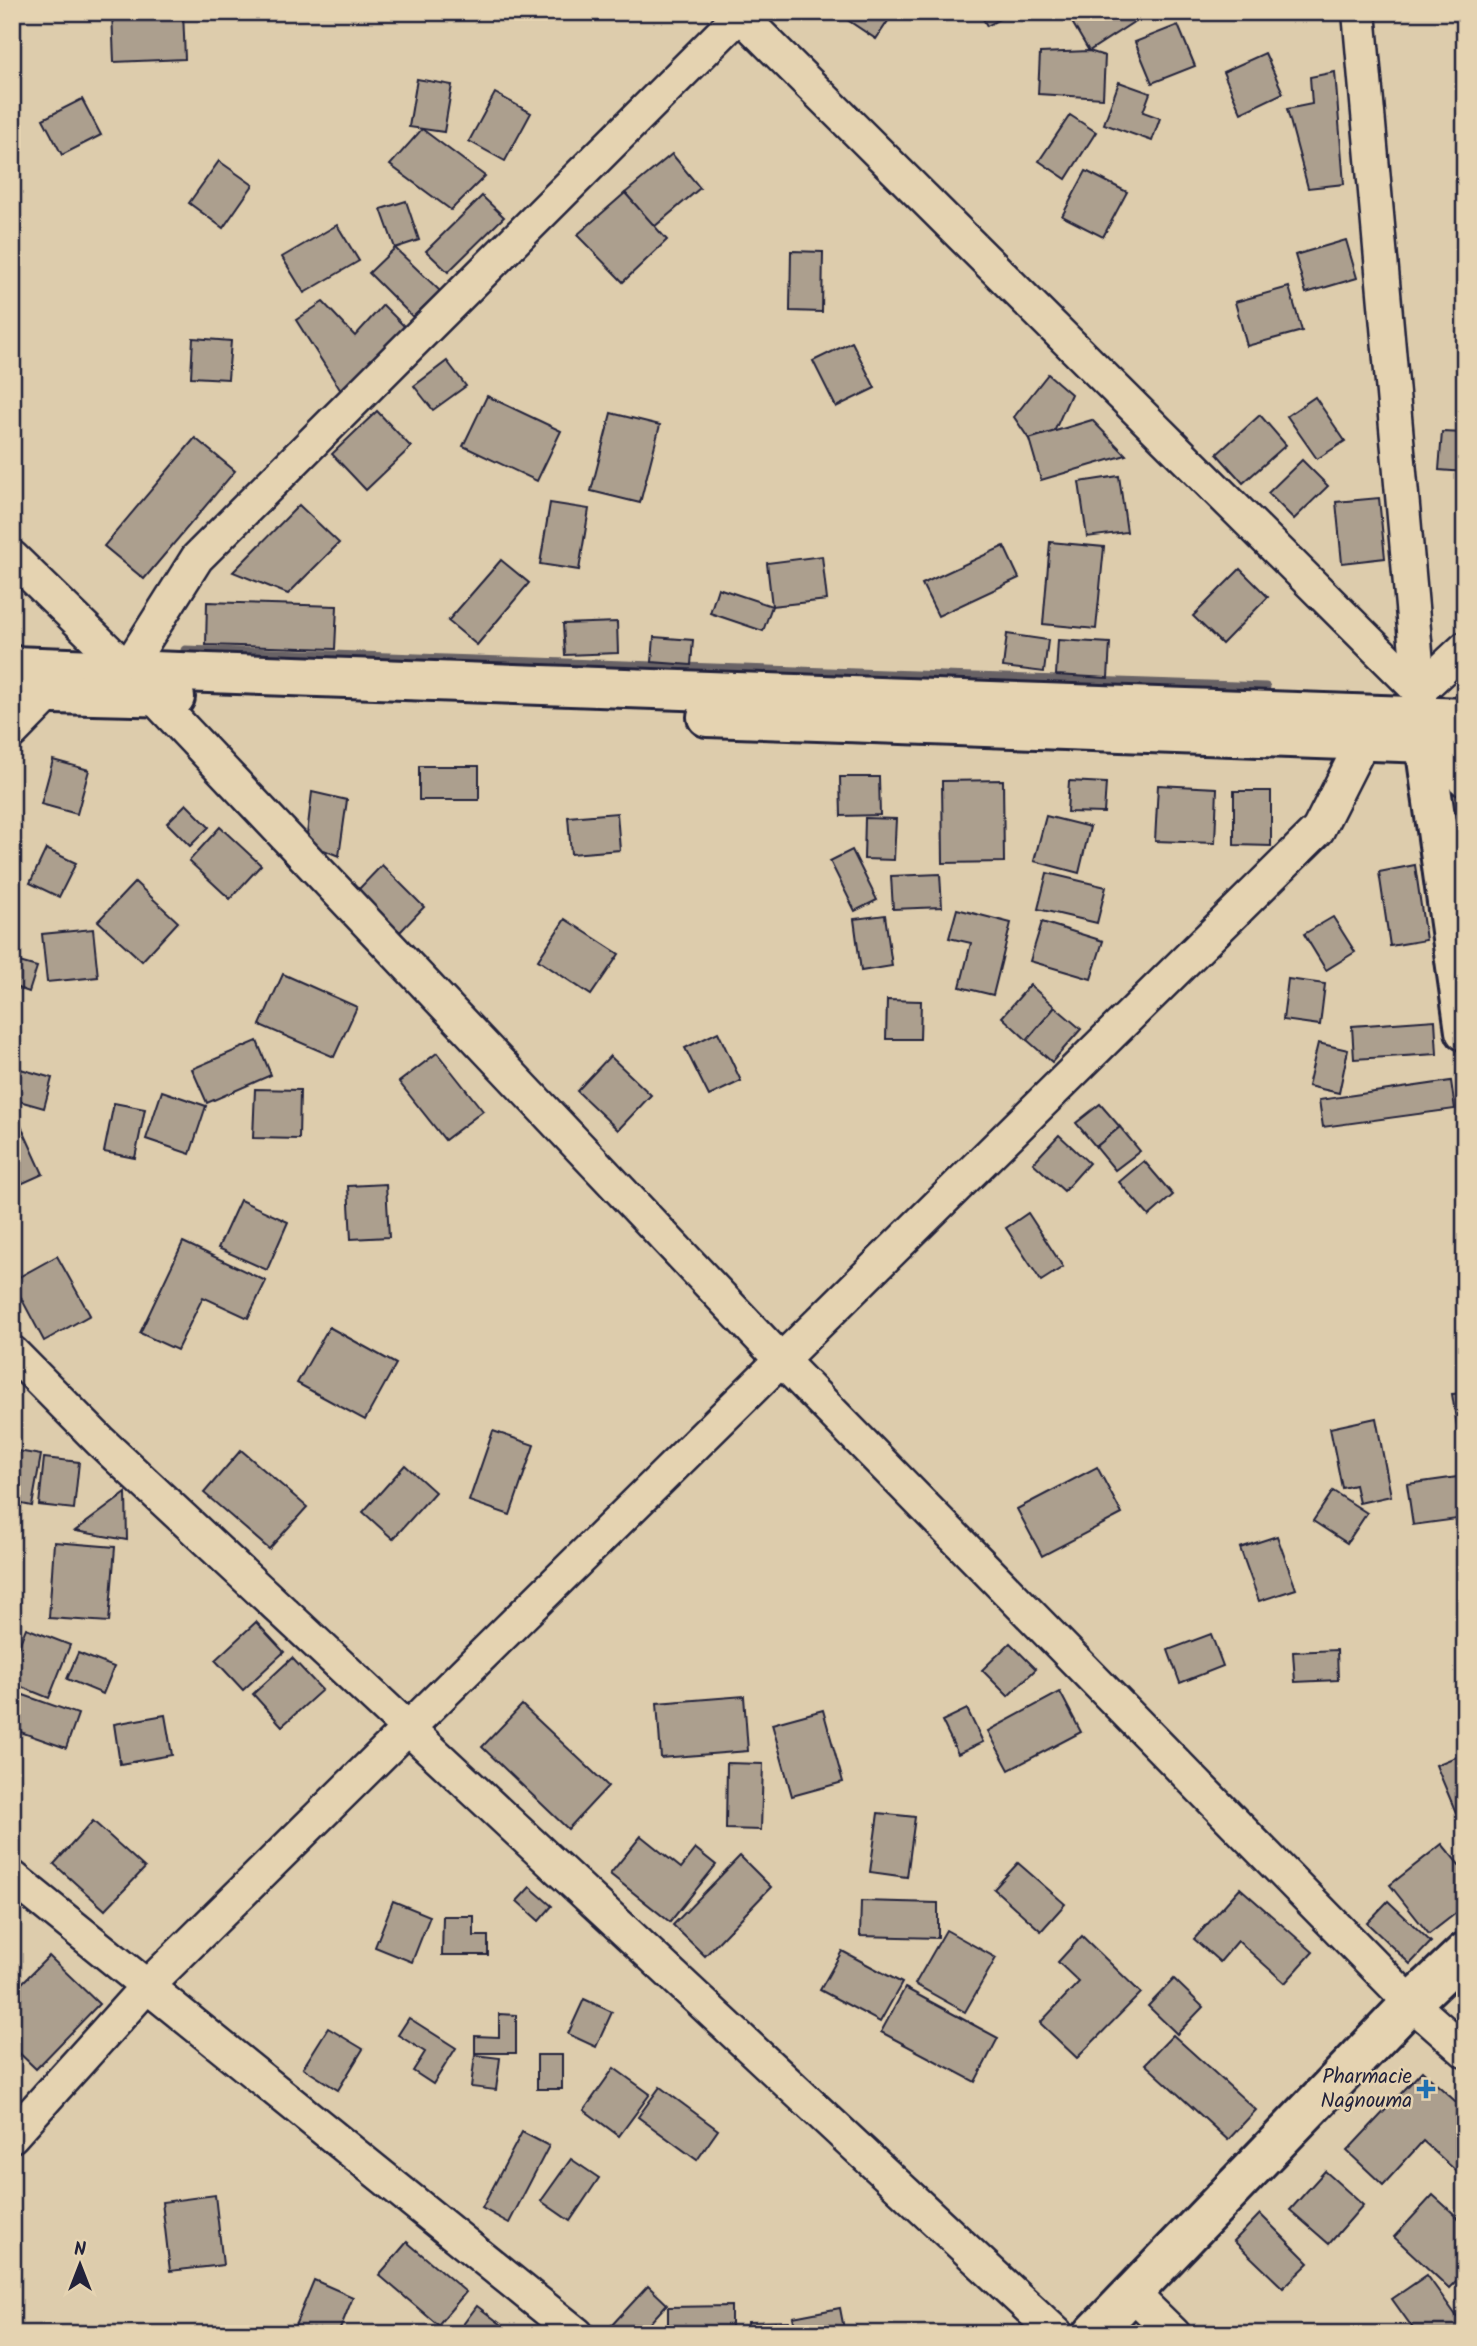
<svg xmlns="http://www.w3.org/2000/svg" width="1477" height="2346" font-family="Kalam,sans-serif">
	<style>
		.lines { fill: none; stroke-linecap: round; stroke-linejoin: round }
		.stream { stroke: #696366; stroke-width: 9 }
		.building { fill: #ac9f8e; stroke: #22223b; stroke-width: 2 }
		.minor-casing { stroke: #22223b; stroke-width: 37 }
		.tertiary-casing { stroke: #22223b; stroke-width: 44 }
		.trunk-casing { stroke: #22223b; stroke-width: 44 }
		.minor { stroke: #e5d3b1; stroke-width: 32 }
		.tertiary { stroke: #e5d3b1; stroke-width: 38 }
		.trunk { stroke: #e5d3b1; stroke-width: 38 }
		.poi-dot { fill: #1f6fb2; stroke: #e5d3b1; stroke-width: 2.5 }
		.labels { text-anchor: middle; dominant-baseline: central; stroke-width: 5; stroke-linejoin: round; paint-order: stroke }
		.poi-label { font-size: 21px; fill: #22223b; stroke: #e5d3b1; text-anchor: end }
	</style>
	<rect width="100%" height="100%" fill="#ddccac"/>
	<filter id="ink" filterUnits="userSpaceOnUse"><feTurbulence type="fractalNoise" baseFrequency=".0143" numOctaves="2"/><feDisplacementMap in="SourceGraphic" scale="14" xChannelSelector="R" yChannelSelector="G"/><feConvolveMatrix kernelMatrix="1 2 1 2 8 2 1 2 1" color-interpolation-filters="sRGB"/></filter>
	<g filter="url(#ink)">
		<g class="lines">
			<!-- stream -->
			<polyline class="stream" points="185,650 1266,687"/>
		</g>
		<!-- building -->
		<g class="building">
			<polygon points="112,12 183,12 185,59 114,62"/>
			<polygon points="842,12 894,12 876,39 840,15"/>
			<polygon points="979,12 1012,12 987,26"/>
			<polygon points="1066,12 1149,12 1089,51"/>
			<polygon points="1178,25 1195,66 1152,83 1135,42"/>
			<polygon points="1089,51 1105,56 1103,98 1038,94 1040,53"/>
			<polygon points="1265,53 1283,93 1241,113 1223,72"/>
			<polygon points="1335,72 1344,184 1308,188 1287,109 1312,104 1310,77"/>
			<polygon points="417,79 452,85 444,132 409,127"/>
			<polygon points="1119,82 1150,93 1143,112 1160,118 1152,141 1104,124"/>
			<polygon points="495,93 531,113 505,161 469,141"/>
			<polygon points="82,99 101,135 62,155 43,119"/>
			<polygon points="1070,115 1096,132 1066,179 1039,161"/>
			<polygon points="422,129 485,176 451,210 390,165"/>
			<polygon points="672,154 700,188 654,227 625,193"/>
			<polygon points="219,161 253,185 223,228 189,203"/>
			<polygon points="1086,171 1127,192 1103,237 1062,216"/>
			<polygon points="625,193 667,240 623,282 577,235"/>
			<polygon points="482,196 504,217 448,272 426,251"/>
			<polygon points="406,201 419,240 395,248 381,209"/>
			<polygon points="337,225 359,261 304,293 282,257"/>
			<polygon points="1346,240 1357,278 1306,293 1295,255"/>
			<polygon points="395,248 440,291 413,317 369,273"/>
			<polygon points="791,251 823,252 822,312 790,311"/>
			<polygon points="1289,287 1302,331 1247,346 1235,302"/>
			<polygon points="323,302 355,336 383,305 405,327 341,391 296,320"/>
			<polygon points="193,338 231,341 228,379 191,377"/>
			<polygon points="852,342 875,388 836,407 813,361"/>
			<polygon points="447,361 466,386 433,410 414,386"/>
			<polygon points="1048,374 1071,394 1054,432 1029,439 1014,417"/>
			<polygon points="487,396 561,431 537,481 463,446"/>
			<polygon points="1315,397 1345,441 1317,459 1287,416"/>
			<polygon points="377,411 411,447 366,490 332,454"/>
			<polygon points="611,413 660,425 640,503 591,491"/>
			<polygon points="1260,415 1286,445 1243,483 1217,454"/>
			<polygon points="1092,420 1126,455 1041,480 1029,439"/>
			<polygon points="1442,432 1465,433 1465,472 1439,470"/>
			<polygon points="195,438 235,471 144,579 104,546"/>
			<polygon points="1302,460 1328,486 1294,519 1268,493"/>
			<polygon points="1119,476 1127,532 1087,537 1079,482"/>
			<polygon points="1379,498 1385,558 1342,563 1336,502"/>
			<polygon points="550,503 589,509 579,570 540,564"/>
			<polygon points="299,505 339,543 288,594 233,572"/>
			<polygon points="1050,542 1104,547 1096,629 1043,624"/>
			<polygon points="1004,546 1019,578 938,616 922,584"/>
			<polygon points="822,556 827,600 772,606 767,563"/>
			<polygon points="501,560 529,583 477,645 448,621"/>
			<polygon points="1240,569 1268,597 1222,644 1193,616"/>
			<polygon points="718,588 772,606 763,631 710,613"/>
			<polygon points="207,602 337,606 335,649 206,645"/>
			<polygon points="617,622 618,653 565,655 563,624"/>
			<polygon points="1007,634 1048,640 1044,672 1003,667"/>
			<polygon points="654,637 693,640 691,665 652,662"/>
			<polygon points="1058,640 1110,643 1108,678 1056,675"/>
			<polygon points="53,760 89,770 77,814 41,804"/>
			<rect x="419" y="766" width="60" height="34"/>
			<polygon points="840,777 879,777 880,815 841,816"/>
			<polygon points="1003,780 1004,862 943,863 942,781"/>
			<polygon points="1069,781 1106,783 1104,813 1067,812"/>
			<polygon points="1158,785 1217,788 1215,843 1155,841"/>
			<polygon points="1234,791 1271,791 1271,846 1234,845"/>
			<polygon points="312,792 347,800 339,856 306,843"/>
			<polygon points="186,804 209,827 190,846 167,823"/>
			<polygon points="617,813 620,850 571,854 568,817"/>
			<polygon points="1046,816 1090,827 1079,873 1034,861"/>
			<polygon points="865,818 896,819 894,860 864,859"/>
			<polygon points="220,827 261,865 230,899 189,861"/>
			<polygon points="46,849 76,863 59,897 30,883"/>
			<polygon points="852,850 877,900 855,911 830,861"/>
			<polygon points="382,865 424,907 400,932 357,891"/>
			<polygon points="1415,865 1426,940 1390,946 1379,872"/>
			<polygon points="1047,873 1106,887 1097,923 1038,909"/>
			<polygon points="940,874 942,907 893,909 891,876"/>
			<polygon points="135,882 178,922 142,961 98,921"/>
			<polygon points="957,909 1011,923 993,995 960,987 971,943 949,938"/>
			<polygon points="885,915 892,966 861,971 854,919"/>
			<polygon points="1333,917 1355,952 1326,970 1304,934"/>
			<polygon points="565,919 619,954 591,995 538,960"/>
			<polygon points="1042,922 1103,941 1091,979 1030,961"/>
			<polygon points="93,929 98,977 47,982 42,934"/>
			<polygon points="12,960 37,967 29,992 12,986"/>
			<polygon points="283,974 357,1007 334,1057 260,1025"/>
			<polygon points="1288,979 1325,984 1320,1025 1283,1020"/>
			<polygon points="1030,985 1055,1007 1027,1040 1002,1017"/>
			<polygon points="887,1000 921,1001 920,1039 886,1039"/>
			<polygon points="1055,1007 1081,1029 1052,1062 1027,1040"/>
			<polygon points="1435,1020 1437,1054 1354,1059 1352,1026"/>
			<polygon points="718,1032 741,1081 709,1096 685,1048"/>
			<polygon points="257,1041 271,1075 207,1103 192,1069"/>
			<polygon points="1318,1043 1348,1050 1339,1093 1308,1086"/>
			<polygon points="437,1053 483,1111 445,1140 399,1082"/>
			<polygon points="610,1056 651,1095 618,1130 577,1091"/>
			<polygon points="17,1068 52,1078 44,1108 12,1099"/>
			<polygon points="1451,1081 1455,1109 1323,1127 1319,1100"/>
			<polygon points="255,1089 300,1090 299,1139 253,1138"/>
			<polygon points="162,1091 206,1106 190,1154 146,1139"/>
			<polygon points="114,1103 145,1109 135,1158 104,1152"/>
			<polygon points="1100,1104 1120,1127 1096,1147 1076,1123"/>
			<polygon points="16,1115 43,1174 12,1188 12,1116"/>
			<polygon points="1120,1127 1140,1151 1115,1170 1096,1147"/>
			<polygon points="1059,1135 1089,1163 1064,1191 1033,1163"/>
			<polygon points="1144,1161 1173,1195 1149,1216 1119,1182"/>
			<polygon points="386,1184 389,1237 351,1239 348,1186"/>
			<polygon points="240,1200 288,1222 267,1270 218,1248"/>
			<polygon points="1028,1213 1063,1267 1041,1281 1006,1228"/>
			<polygon points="183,1242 266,1281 248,1318 203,1297 177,1350 140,1333"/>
			<polygon points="57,1256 90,1315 44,1341 12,1281"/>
			<polygon points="329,1327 396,1364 365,1420 297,1383"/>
			<polygon points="1465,1393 1465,1457 1462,1458 1452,1394"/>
			<polygon points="1376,1418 1391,1496 1359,1503 1355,1485 1342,1488 1330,1428"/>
			<polygon points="493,1431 534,1445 510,1515 469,1501"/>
			<polygon points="12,1450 41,1455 32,1506 12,1502"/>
			<polygon points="241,1450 307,1507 269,1549 204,1493"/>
			<polygon points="44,1458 79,1462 74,1509 39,1505"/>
			<polygon points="405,1465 435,1492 393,1539 363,1512"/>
			<polygon points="1097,1467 1122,1514 1042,1556 1017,1509"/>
			<polygon points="1465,1476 1465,1518 1413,1525 1407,1484"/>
			<polygon points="1333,1491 1367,1513 1347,1543 1313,1521"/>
			<polygon points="126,1493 127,1540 75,1531"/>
			<polygon points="1277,1536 1296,1589 1259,1601 1240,1548"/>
			<polygon points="54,1542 115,1547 109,1622 49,1618"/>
			<polygon points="256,1622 284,1652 243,1690 215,1660"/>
			<polygon points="26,1628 70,1645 49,1698 12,1683 12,1663"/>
			<polygon points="1211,1634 1223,1666 1180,1683 1168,1650"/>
			<polygon points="1010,1643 1036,1669 1008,1696 982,1670"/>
			<polygon points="1337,1650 1338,1680 1295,1682 1293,1652"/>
			<polygon points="78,1653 114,1667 103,1694 67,1679"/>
			<polygon points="292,1658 322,1690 282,1726 253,1694"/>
			<polygon points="12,1691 78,1714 66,1748 12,1729"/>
			<polygon points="1060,1692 1081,1732 1009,1770 988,1731"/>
			<polygon points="744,1696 748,1751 661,1758 657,1703"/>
			<polygon points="522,1705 608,1786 568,1829 482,1747"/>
			<polygon points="967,1709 983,1742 958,1754 942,1721"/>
			<polygon points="823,1710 843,1782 792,1796 772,1724"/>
			<polygon points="165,1715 172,1755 120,1764 114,1724"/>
			<polygon points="1465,1753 1465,1826 1462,1827 1436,1765"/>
			<polygon points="727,1763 763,1764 761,1830 726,1829"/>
			<polygon points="878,1813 915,1817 907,1877 870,1872"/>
			<polygon points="93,1821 145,1868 105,1910 54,1864"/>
			<polygon points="641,1836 681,1868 696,1849 716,1865 670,1922 610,1874"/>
			<polygon points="1442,1844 1465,1872 1465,1906 1429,1934 1390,1885"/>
			<polygon points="740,1856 771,1887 705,1956 673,1925"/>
			<polygon points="1018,1863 1065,1904 1041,1931 994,1889"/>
			<polygon points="530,1887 552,1906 539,1921 517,1901"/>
			<polygon points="1240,1888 1313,1952 1285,1983 1238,1941 1220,1962 1194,1939"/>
			<polygon points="393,1901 430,1916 412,1962 375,1947"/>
			<polygon points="861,1901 938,1903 938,1938 860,1936"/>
			<polygon points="1388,1901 1431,1942 1410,1964 1367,1923"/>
			<polygon points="443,1916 474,1916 474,1936 488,1936 488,1955 442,1955"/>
			<polygon points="946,1930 996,1958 965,2012 915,1984"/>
			<polygon points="1082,1936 1141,1993 1077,2058 1040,2023 1079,1982 1058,1962"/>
			<polygon points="842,1951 902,1983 880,2022 820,1990"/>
			<polygon points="49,1956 99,2004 36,2069 12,2046 12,1993"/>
			<polygon points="1174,1979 1203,2007 1177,2034 1148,2006"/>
			<polygon points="905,1988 998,2038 975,2082 881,2032"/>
			<polygon points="584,1999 612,2012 596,2047 568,2034"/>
			<polygon points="499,2014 516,2015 516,2053 475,2053 475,2036 499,2037"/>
			<polygon points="409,2018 456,2048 433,2084 413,2071 425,2052 398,2035"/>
			<polygon points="328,2028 363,2049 338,2090 303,2068"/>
			<polygon points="1173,2035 1256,2110 1228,2140 1145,2064"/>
			<polygon points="475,2055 500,2058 496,2090 471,2087"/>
			<rect x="537" y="2055" width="25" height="34"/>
			<polygon points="614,2068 650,2094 619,2136 584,2110"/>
			<polygon points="1422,2071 1465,2110 1465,2179 1423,2141 1383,2185 1347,2151"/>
			<polygon points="660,2087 718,2130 697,2160 638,2117"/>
			<polygon points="522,2132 549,2146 509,2223 482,2208"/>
			<polygon points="571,2159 599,2178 570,2221 541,2201"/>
			<polygon points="1325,2171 1363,2205 1329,2244 1290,2210"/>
			<polygon points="215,2195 223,2265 170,2271 162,2202"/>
			<polygon points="1433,2195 1465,2224 1465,2272 1449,2288 1394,2237"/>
			<polygon points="1260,2214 1309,2263 1283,2288 1234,2241"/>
			<polygon points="17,2230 16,2331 12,2328 12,2231"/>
			<polygon points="407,2242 466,2292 438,2325 379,2275"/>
			<polygon points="1427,2275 1465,2328 1465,2334 1417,2334 1392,2299"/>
			<polygon points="314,2280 353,2297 338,2334 307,2334 294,2328"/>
			<polygon points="648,2286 667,2304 640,2334 618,2334 610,2327"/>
			<polygon points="477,2306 502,2325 496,2334 456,2334"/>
			<polygon points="731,2306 731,2334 668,2331 668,2307"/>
			<polygon points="840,2308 845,2334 797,2334 793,2317"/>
			<polygon points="789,2321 790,2334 748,2334 748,2322"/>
		</g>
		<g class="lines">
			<!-- minor casing -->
			<g class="minor-casing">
				<g id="minor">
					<polyline points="737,12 1419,691 1465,648"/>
					<polyline points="1359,12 1420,697"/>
					<polyline points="12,557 127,669 781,1360 1411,2003 1465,2051"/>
					<polyline points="127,669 197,558 743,12"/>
					<polyline points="12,732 60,683"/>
					<polyline points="1424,743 1465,780"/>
					<polyline points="12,1352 100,1441 1057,2334"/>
					<polyline points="12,1877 577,2334"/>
					<polyline points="12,2136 147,1986 1318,830 1363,741"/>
					<polyline points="1132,2293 1174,2334"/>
				</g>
			</g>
			<!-- tertiary casing -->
			<g class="tertiary-casing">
				<g id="tertiary">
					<polyline points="1421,716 1465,1031"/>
					<polyline points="1093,2334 1411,2003 1465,1952"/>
				</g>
			</g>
			<!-- trunk casing -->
			<g class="trunk-casing">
				<g id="trunk">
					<polyline points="12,666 1465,718"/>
					<polyline points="12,693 175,697"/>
					<polyline points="707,717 1455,744"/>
				</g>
			</g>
			<!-- minor -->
			<use href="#minor" class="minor"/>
			<!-- tertiary -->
			<use href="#tertiary" class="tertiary"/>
			<!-- trunk -->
			<use href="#trunk" class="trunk"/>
		</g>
	</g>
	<!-- markers -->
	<path class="poi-dot" d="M1422.5 2078.5h7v7h7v7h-7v7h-7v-7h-7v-7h7z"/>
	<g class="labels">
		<!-- poi labels -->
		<g class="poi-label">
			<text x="1412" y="2077">Pharmacie<tspan x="1412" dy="24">Nagnouma</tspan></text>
		</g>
	</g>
	<!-- margin -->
	<rect width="1477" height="2346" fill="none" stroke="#e5d3b1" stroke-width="42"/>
	<rect x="21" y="21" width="1435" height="2304" fill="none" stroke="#22223b" stroke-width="2.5" filter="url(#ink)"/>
	<!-- north arrow -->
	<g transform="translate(80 2265)" stroke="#e5d3b1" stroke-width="5" paint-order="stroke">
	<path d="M0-5L12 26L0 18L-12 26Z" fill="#22223b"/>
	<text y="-10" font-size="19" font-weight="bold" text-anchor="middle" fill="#22223b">N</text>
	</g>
</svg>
